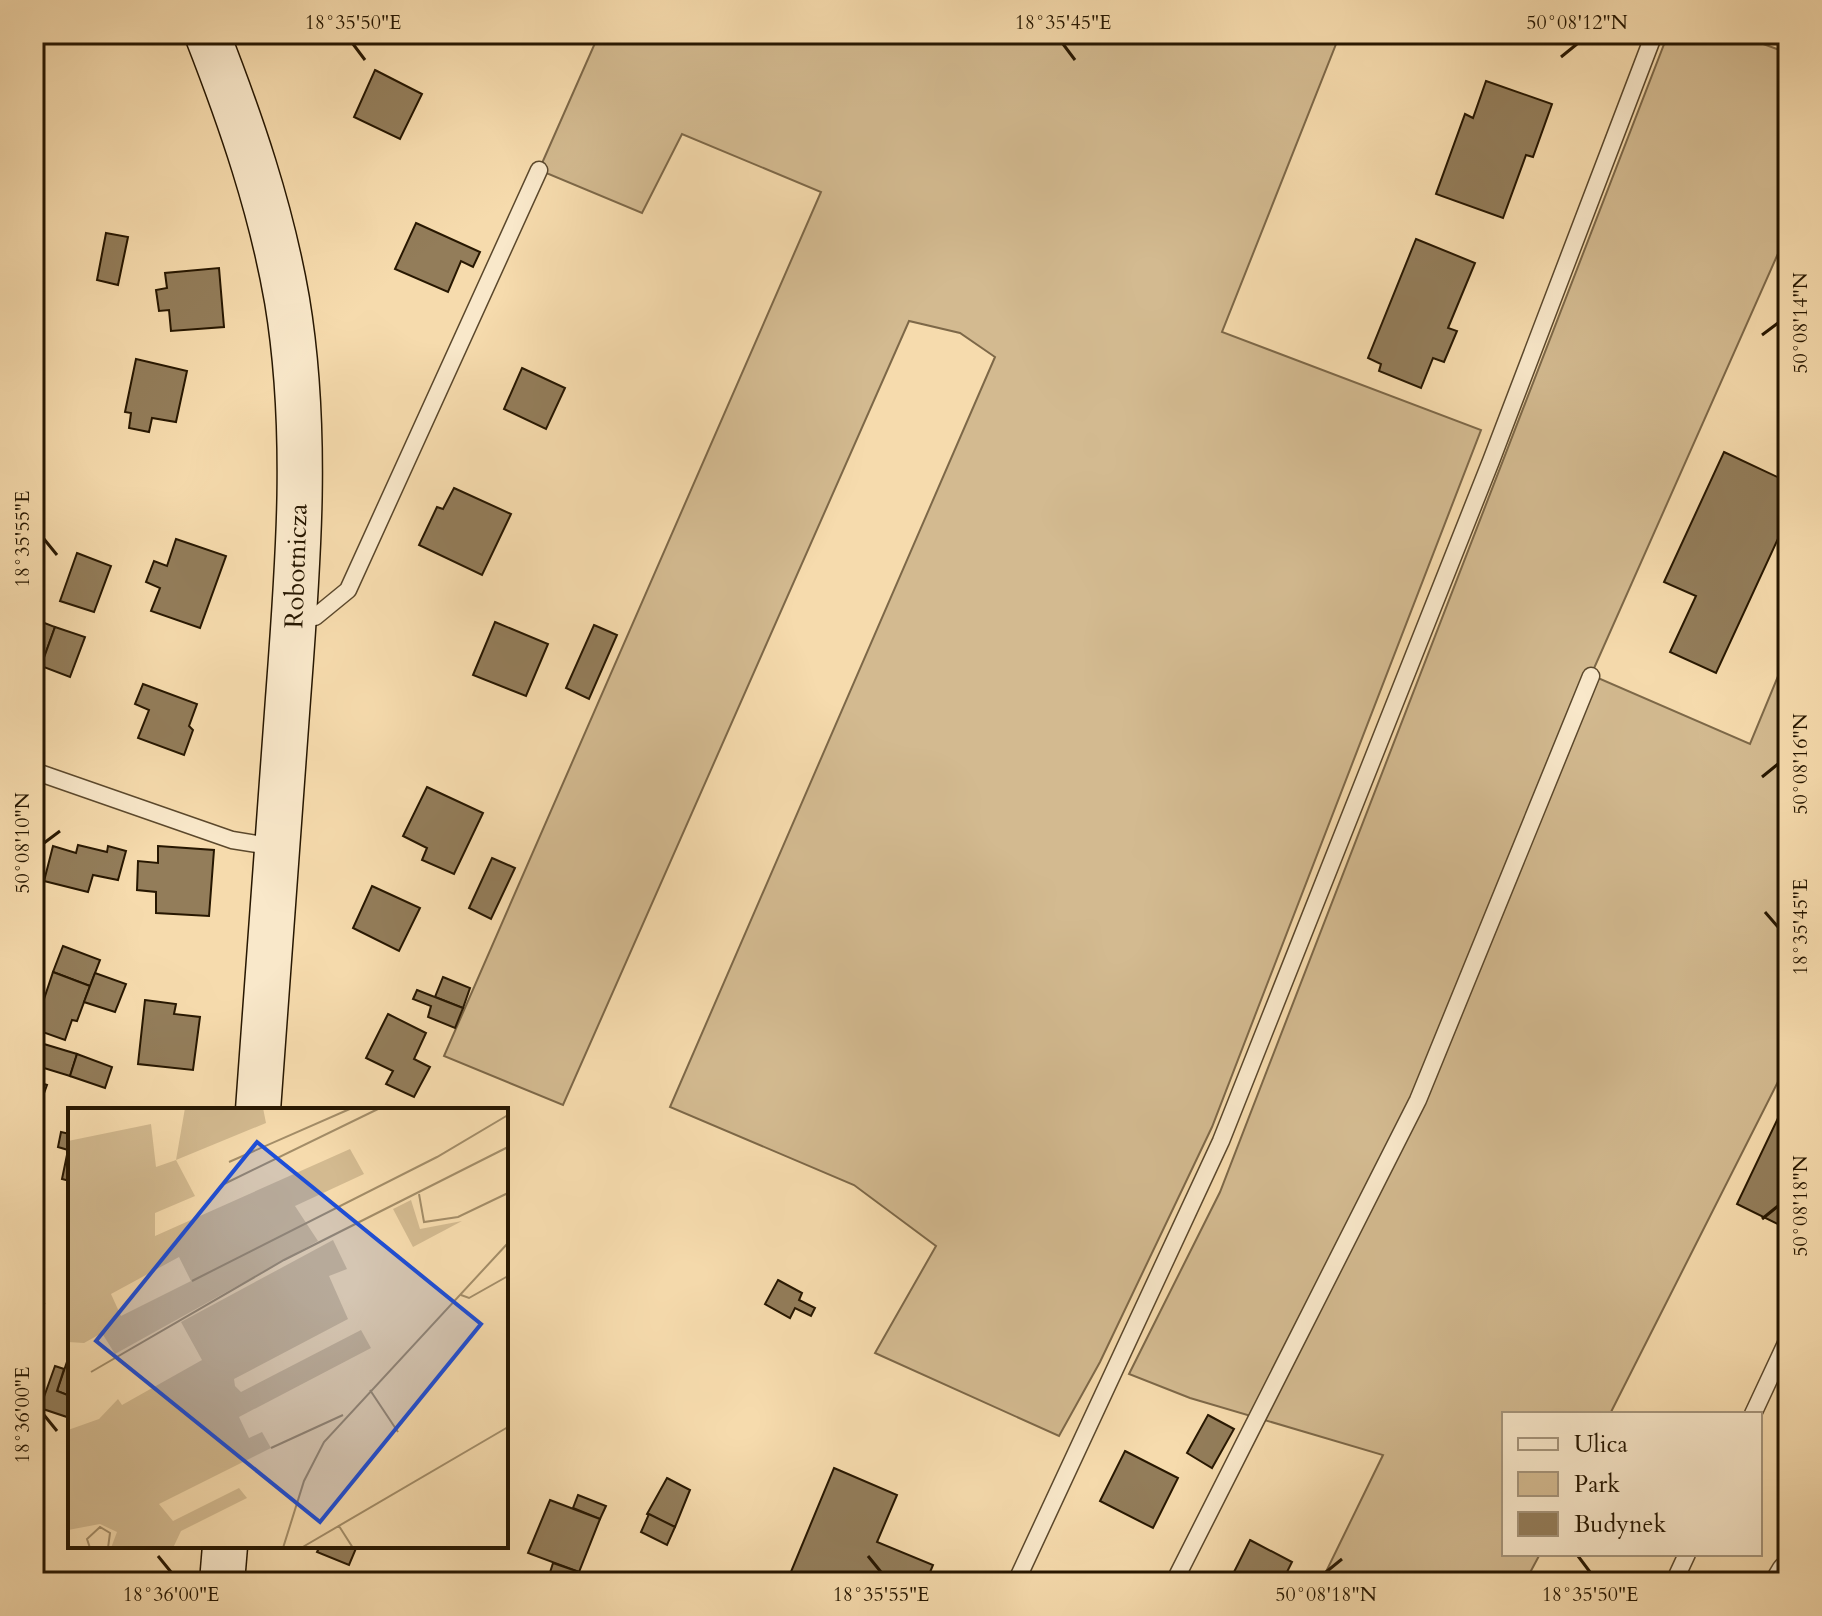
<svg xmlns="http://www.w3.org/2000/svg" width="1822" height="1616" font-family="Cardo,serif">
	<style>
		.green { fill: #d3ba90; stroke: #7d6848; stroke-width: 2 }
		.building { fill: #937d5a; stroke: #271701; stroke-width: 2 }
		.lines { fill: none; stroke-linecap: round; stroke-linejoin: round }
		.lane-casing { stroke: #5b482c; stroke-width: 19 }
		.street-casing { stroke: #5b482c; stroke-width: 35 }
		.secondary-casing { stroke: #271701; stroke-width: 47 }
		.lane { stroke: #f9e8ca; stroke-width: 16 }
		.street { stroke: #f9e8ca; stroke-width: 32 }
		.secondary { stroke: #f9e8ca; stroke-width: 44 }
		.ticks { fill: none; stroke: #271701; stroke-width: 3 }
		.labels { text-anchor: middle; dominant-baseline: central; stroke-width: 6; stroke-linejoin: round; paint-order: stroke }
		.street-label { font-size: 26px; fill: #271701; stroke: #f9e8ca }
		.inset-road { fill: none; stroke: #a38d68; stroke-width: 2 }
		.view { fill: #1d4ed8; fill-opacity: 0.15; stroke: #1d4ed8; stroke-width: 4 }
		.inset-edge { fill: none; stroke: #271701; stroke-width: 4 }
		.neatline { fill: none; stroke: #271701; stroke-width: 3 }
		.ticks-label { font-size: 20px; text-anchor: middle; fill: #271701 }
	</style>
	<rect width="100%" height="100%" fill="#f6dbad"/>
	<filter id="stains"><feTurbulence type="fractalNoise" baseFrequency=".0025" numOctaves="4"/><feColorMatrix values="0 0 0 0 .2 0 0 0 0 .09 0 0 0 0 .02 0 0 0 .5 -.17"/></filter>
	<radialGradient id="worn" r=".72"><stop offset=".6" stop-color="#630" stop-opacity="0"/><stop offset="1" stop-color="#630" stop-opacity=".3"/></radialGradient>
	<!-- green -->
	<g class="green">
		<polygon points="599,34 1340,34 1222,332 1481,430 1212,1127 1100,1362 1059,1436 875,1353 936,1246 854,1185 670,1107 995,357 960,333 909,321 563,1105 444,1056 821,192 682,134 642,213 539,170"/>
		<polygon points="1668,34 1736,34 1788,53 1788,231 1591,675 1750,744 1788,652 1788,1062 1610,1414 1504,1414 1504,1554 1540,1554 1525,1582 1321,1582 1383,1455 1190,1398 1129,1374 1220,1192"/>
	</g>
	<!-- building -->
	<g class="building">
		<polygon points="375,70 422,94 400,139 354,117"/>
		<polygon points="1486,81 1552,104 1533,157 1526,155 1503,218 1436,194 1465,114 1473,118"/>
		<polygon points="416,223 480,252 473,267 461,261 448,292 395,269"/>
		<polygon points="106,233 128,237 118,285 97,280"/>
		<polygon points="1416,239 1475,263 1448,328 1457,331 1444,362 1433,358 1421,388 1379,371 1381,364 1368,358"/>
		<polygon points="219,268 224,327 171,331 169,310 159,311 156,290 167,288 165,273"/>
		<polygon points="136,359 187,371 176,422 152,418 149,432 129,428 131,413 125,412"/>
		<polygon points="522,368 565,388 546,429 504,409"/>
		<polygon points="1724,452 1788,482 1788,517 1716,673 1670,652 1696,596 1664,582"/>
		<polygon points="454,488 511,514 482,575 419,545 437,507 443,509"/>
		<polygon points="176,539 226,556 200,628 151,611 160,588 146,582 154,561 167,566"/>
		<polygon points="77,553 111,566 94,612 60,601"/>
		<polygon points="34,619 55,627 41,666 34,663"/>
		<polygon points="495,622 548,644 526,696 473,675"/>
		<polygon points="594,625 617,635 589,699 566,688"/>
		<polygon points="55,627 85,637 70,677 41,666"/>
		<polygon points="143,684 197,704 189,726 193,730 184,755 138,738 149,710 135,704"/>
		<polygon points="427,787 483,813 454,874 422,860 427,848 403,836"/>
		<polygon points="78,845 107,852 108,846 126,851 118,880 93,875 88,892 44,881 53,846 76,853"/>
		<polygon points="158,846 214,850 209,916 156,913 156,892 137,890 138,861 158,863"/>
		<polygon points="492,858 515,868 491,919 469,908"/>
		<polygon points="372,886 420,908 399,951 353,928"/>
		<polygon points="63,946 100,960 90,986 53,972"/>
		<polygon points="53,972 90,986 77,1021 72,1020 65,1040 34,1029"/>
		<polygon points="95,973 126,984 115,1012 84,1002"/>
		<polygon points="443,977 470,988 463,1008 435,997"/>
		<polygon points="417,990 463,1008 455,1028 428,1017 431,1006 413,999"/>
		<polygon points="145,1000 176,1004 174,1014 200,1017 193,1070 138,1064"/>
		<polygon points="388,1014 426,1033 414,1059 430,1067 414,1097 386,1084 393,1071 366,1058"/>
		<polygon points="34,1041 77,1054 70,1076 34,1065"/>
		<polygon points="77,1054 112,1067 105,1088 70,1076"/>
		<polygon points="34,1081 47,1085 34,1121"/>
		<polygon points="1779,1116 1788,1120 1788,1229 1737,1204"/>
		<polygon points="61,1132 70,1134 70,1181 62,1179 68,1150 58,1147"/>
		<polygon points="778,1280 802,1293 799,1300 815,1308 811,1316 795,1308 790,1318 765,1304"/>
		<polygon points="34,1300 44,1304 36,1326 34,1325"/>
		<polygon points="70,1353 70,1396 57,1391"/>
		<polygon points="55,1366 64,1369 57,1391 70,1396 70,1418 40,1408"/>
		<polygon points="1208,1415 1234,1429 1212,1468 1187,1453"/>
		<polygon points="1125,1451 1178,1478 1153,1528 1100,1501"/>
		<polygon points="834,1468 897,1495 877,1542 933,1565 926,1582 796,1582 788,1579"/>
		<polygon points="667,1478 690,1490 675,1527 647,1514"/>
		<polygon points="578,1495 606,1506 600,1519 573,1508"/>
		<polygon points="550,1500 600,1519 579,1572 528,1553"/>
		<polygon points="649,1514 675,1527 667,1545 641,1532"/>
		<polygon points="1250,1540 1292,1562 1282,1582 1229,1582"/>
		<polygon points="320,1546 357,1546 349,1565 317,1552"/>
		<polygon points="553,1563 579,1572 607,1572 603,1582 547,1582"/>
	</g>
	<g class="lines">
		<!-- lane casing -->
		<g class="lane-casing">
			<g id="lane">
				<polyline points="315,617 348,590 539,170"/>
				<polyline points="34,771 232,840 276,847"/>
				<polyline points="1753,1414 1788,1339"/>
				<polyline points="1016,1582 1221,1141 1491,461 1654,34"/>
				<polyline points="1174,1582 1418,1100 1591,676"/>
				<polyline points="1674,1582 1687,1554"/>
			</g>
		</g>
		<!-- street casing -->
		<g class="street-casing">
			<polyline id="street" points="1782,1582 1788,1572"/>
		</g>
		<!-- secondary casing -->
		<g class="secondary-casing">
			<g id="secondary">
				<path d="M 207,34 C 241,121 271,208 287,300 C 309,432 298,567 288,699 C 279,836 269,973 258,1110"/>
				<polyline points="222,1582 225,1546"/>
			</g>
		</g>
		<!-- lane -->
		<use href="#lane" class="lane"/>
		<!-- street -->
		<use href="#street" class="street"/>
		<!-- secondary -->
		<use href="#secondary" class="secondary"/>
	</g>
	<!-- ticks -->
	<path class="ticks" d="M 353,44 L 365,60M 1063,44 L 1075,60M 1561,57 L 1577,44M 1762,335 L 1778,323M 44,539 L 57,555M 1762,777 L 1778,764M 44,843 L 60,831M 1765,912 L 1778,927M 1762,1219 L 1778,1206M 44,1415 L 57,1431M 158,1556 L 171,1572M 868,1556 L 881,1572M 1578,1556 L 1590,1572M 1326,1572 L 1342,1559"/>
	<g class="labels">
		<!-- street labels -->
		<g class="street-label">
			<text transform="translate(296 566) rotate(-88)">Robotnicza</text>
		</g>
	</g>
	<!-- overview -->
	<g transform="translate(68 1108)">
		<rect width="440" height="440" fill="#f6dbad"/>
		<path d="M 117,0 L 195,0 L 198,15 L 108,52 L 127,88 L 87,105 L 87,128 L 282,41 L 296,66 L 227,98 L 250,133 L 47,246 L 34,225 L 16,235 L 0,234 L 0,33 L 83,16 L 88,59 L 108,52 ZM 111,149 L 123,173 L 53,208 L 43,186 ZM 343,92 L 352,121 L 394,113 L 345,139 L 325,101 ZM 265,132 L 279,161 L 261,168 L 280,211 L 166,271 L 167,278 L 173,284 L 293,222 L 303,240 L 171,309 L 181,330 L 194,324 L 203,340 L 91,396 L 105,413 L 171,380 L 179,390 L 113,423 L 105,440 L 43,440 L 49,424 L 32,416 L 0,422 L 0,322 L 31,311 L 50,291 L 54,297 L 134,252 L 113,214 Z" fill="#d3ba90" fill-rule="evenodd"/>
		<path class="inset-road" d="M 161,54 L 284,0M 154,77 L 312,0M 351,86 L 356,114 L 390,109 L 440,85M 124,173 L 369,49 L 440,7M 393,187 L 401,190 L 440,168M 23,264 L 216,152 L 440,39M 302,282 L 330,324M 203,340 L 275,307M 271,418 L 285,440M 22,440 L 19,431 L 32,419 L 42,425 L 40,440M 215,440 L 236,373 L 256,334 L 440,135M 233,440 L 440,319"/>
		<path class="view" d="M 189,34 L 413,216 L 252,414 L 28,233 Z"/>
		<rect width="440" height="440" class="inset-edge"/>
	</g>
	<!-- margin -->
	<rect width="1822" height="1616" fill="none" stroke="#f6dbad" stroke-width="88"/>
	<!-- legend -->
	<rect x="1502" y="1412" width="260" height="144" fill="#f9e8ca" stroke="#a5947a" stroke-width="2"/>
	<rect x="1518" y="1438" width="40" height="12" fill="#f9e8ca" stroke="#a5947a" stroke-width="2"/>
	<text x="1574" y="1452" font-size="24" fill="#271701">Ulica</text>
	<rect x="1518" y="1472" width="40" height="24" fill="#d3ba90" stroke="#a5947a" stroke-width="2"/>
	<text x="1574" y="1492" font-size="24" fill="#271701">Park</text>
	<rect x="1518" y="1512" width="40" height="24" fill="#937d5a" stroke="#a5947a" stroke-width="2"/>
	<text x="1574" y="1532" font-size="24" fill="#271701">Budynek</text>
	<rect x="44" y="44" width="1734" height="1528" class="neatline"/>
	<g class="ticks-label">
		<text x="353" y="29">18°35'50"E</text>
		<text x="1063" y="29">18°35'45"E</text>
		<text x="1577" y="29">50°08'12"N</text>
		<text transform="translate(1800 323) rotate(-90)" y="7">50°08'14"N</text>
		<text transform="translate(22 539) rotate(-90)" y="7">18°35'55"E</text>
		<text transform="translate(1800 764) rotate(-90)" y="7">50°08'16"N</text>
		<text transform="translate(22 843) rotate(-90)" y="7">50°08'10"N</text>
		<text transform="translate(1800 927) rotate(-90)" y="7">18°35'45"E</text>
		<text transform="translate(1800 1206) rotate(-90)" y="7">50°08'18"N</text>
		<text transform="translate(22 1415) rotate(-90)" y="7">18°36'00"E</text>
		<text x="171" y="1601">18°36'00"E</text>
		<text x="881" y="1601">18°35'55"E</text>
		<text x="1326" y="1601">50°08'18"N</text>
		<text x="1590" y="1601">18°35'50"E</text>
	</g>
	<rect width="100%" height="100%" filter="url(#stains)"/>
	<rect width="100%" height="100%" fill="url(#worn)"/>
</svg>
